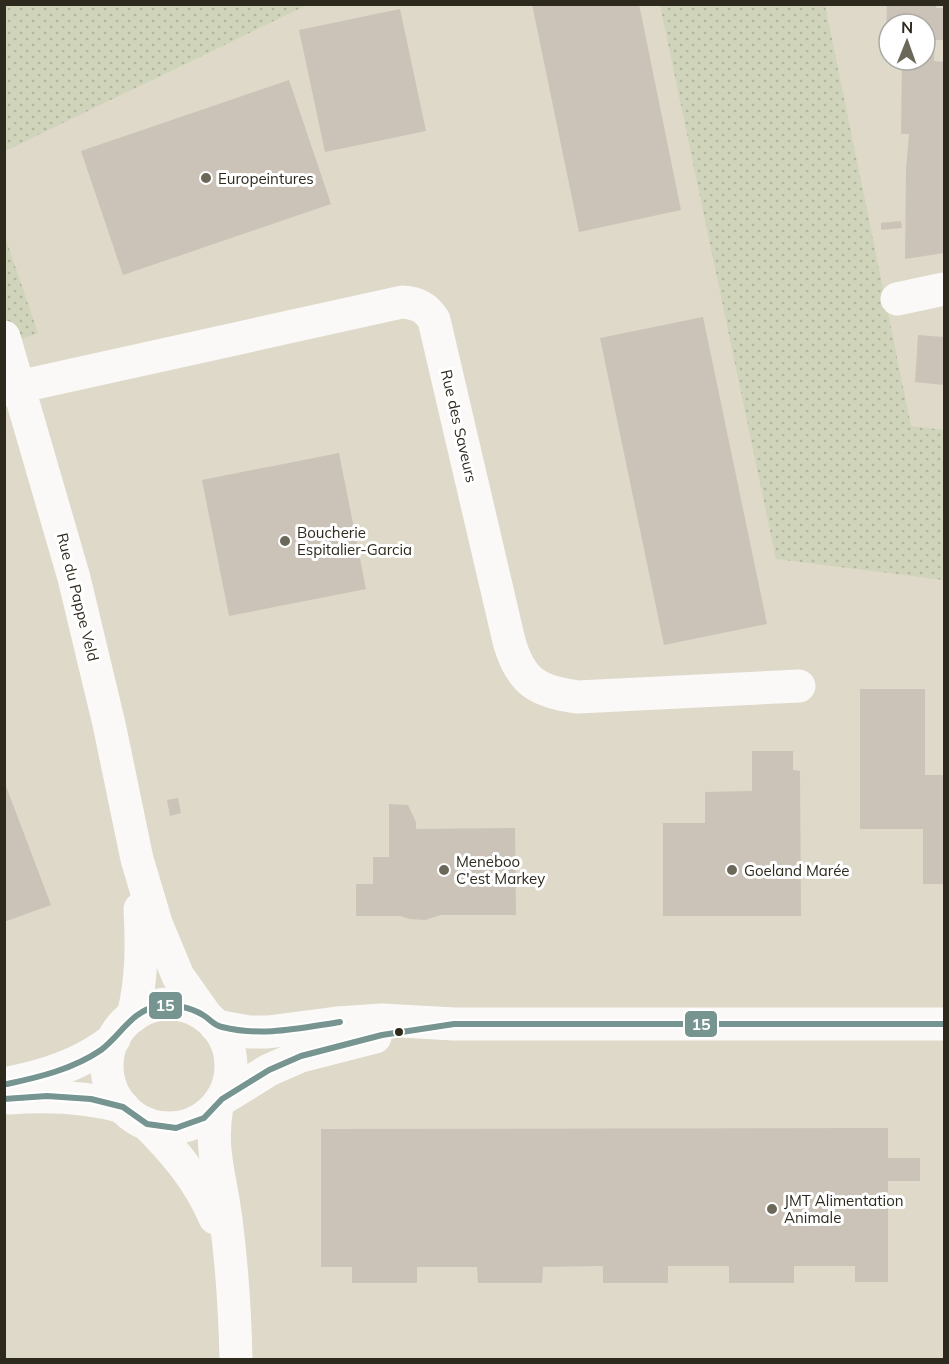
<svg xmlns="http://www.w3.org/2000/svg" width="949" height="1364" font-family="Mulish,sans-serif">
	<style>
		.grass { fill: url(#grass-dots) }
		.building { fill: #cbc3b8 }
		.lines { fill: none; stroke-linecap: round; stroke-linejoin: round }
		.minor { stroke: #faf9f7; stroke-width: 33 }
		.bus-1-casing { stroke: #fff; stroke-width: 10 }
		.bus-1 { stroke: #769490; stroke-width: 6 }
		.poi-dot { fill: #6b6759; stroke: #fff; stroke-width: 2 }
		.bus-dot { fill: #2d2a1d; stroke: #fff; stroke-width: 2 }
		.labels { text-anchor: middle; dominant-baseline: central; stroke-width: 6; stroke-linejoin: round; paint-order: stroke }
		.poi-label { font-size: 15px; fill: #2d2a1d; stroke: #fff; text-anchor: start }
		.street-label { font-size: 15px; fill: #2d2a1d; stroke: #fff }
		.line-badge { stroke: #fff; stroke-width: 2 }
		.badge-label { font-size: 16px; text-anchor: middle; font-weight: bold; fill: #fff }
	</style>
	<defs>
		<pattern id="grass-dots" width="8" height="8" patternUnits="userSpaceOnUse" patternTransform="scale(1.5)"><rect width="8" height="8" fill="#d0d4ba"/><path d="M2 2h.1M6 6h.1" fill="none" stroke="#b3b69f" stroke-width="1.8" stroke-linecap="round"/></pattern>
	</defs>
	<rect width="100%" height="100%" fill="#ded9c8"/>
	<!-- grass -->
	<g class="grass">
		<polygon points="5,4 307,4 307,5 5,151"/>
		<polygon points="660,5 825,5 911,426 944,430 944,580 776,559"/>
		<polygon points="4,234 38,333 5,345 4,345"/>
	</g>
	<!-- building -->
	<g class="building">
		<polygon points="532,4 639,4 681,210 579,232"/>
		<polygon points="887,4 936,4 936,8 944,8 944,40 935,40 934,61 944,62 944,253 905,259 906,170 909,134 901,134 902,60 925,60 925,24 889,24 889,61 885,61"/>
		<polygon points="400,9 426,131 325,152 299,30"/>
		<polygon points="289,80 331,204 123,275 81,151"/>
		<polygon points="901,221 902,228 881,230 881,223"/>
		<polygon points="703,317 767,624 664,645 600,338"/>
		<polygon points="918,335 944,337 944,385 915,382"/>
		<polygon points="339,453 366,589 229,616 202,480"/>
		<polygon points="860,689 925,689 925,775 944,775 944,884 923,884 923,829 860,829"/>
		<polygon points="752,751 793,751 793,770 800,771 801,916 663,916 663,823 705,823 705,792 752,791"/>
		<polygon points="4,781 51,905 4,922"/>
		<polygon points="178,798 181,813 170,816 167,800"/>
		<polygon points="389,804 408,805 416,822 416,829 515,828 516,915 441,915 425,920 410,919 400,916 356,916 356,884 373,884 373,857 389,857"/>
		<polygon points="888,1128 888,1158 920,1158 920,1181 888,1181 888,1282 855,1282 855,1266 794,1266 794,1283 729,1283 729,1266 668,1266 668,1283 603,1283 603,1266 543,1267 542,1283 478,1283 477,1267 417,1267 417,1283 352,1283 352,1267 321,1267 321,1129"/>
	</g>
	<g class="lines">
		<!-- minor -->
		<g class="minor">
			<polyline points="897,299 944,289"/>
			<polyline points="4,337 74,578 109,724 137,859 156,923 178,976 207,1017"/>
			<path d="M 4,390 L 402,302 C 417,303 426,307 434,320 L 509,641 C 520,681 537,692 578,697 L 799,686"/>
			<circle cx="169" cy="1066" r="62"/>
			<path d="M 133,1016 C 142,980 142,946 140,909"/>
			<polyline points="216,1026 249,1032 268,1032 337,1023 382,1020 454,1024 944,1024"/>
			<path d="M 4,1084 C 45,1076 81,1065 114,1039"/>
			<path d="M 9,1098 C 48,1095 85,1096 123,1107"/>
			<polyline points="222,1099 269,1070 301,1056 375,1037"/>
			<path d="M 217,1106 C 209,1151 221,1177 226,1220 C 232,1266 235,1313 236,1360"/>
			<path d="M 147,1124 C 176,1153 199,1181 215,1218"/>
		</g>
		<!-- bus-1 casing -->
		<g class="bus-1-casing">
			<g id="bus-1">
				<path d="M 7,1084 C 40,1077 73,1069 101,1050 C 121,1035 132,1010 159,1006 C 173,1004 190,1007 203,1015 C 210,1019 213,1025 222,1027 C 262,1037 300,1028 340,1022"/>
				<polyline points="4,1099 47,1096 91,1099 123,1107 147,1124 176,1128 204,1118 222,1099 269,1070 301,1056 382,1035 454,1024 944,1024"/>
			</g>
		</g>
		<!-- bus-1 -->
		<use href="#bus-1" class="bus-1"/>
	</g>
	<!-- markers -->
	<g class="poi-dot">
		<circle cx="206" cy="178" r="6"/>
		<circle cx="285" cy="541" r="6"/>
		<circle cx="444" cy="870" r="6"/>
		<circle cx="732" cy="870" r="6"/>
		<circle cx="772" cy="1209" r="6"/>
	</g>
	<circle class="bus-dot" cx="399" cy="1032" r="5"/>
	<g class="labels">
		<!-- poi labels -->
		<g class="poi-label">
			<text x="218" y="178">Europeintures</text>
			<text x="297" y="532">Boucherie<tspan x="297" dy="17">Espitalier-Garcia</tspan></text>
			<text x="456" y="861">Meneboo<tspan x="456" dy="17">C'est Markey</tspan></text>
			<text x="744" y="870">Goeland Marée</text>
			<text x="784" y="1200">JMT Alimentation<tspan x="784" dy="17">Animale</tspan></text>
		</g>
		<!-- street labels -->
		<g class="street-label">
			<text transform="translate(459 426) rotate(77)">Rue des Saveurs</text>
			<text transform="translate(78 597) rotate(76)">Rue du Pappe Veld</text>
		</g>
	</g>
	<g class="line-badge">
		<rect x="148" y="991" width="35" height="29" rx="6" fill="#769490"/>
		<rect x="684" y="1010" width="34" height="28" rx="6" fill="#769490"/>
	</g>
	<g class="badge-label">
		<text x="165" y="1011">15</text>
		<text x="701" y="1030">15</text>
	</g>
	<!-- border -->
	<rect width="949" height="1364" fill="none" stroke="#2d2a1d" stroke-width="12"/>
	<!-- north arrow -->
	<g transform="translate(907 42) rotate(1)"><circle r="28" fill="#ffffff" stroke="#abaaa5" stroke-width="1.5"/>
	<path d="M0-4.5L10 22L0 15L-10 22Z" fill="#6b6759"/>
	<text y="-9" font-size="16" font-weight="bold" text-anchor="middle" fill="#2d2a1d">N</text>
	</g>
</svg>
